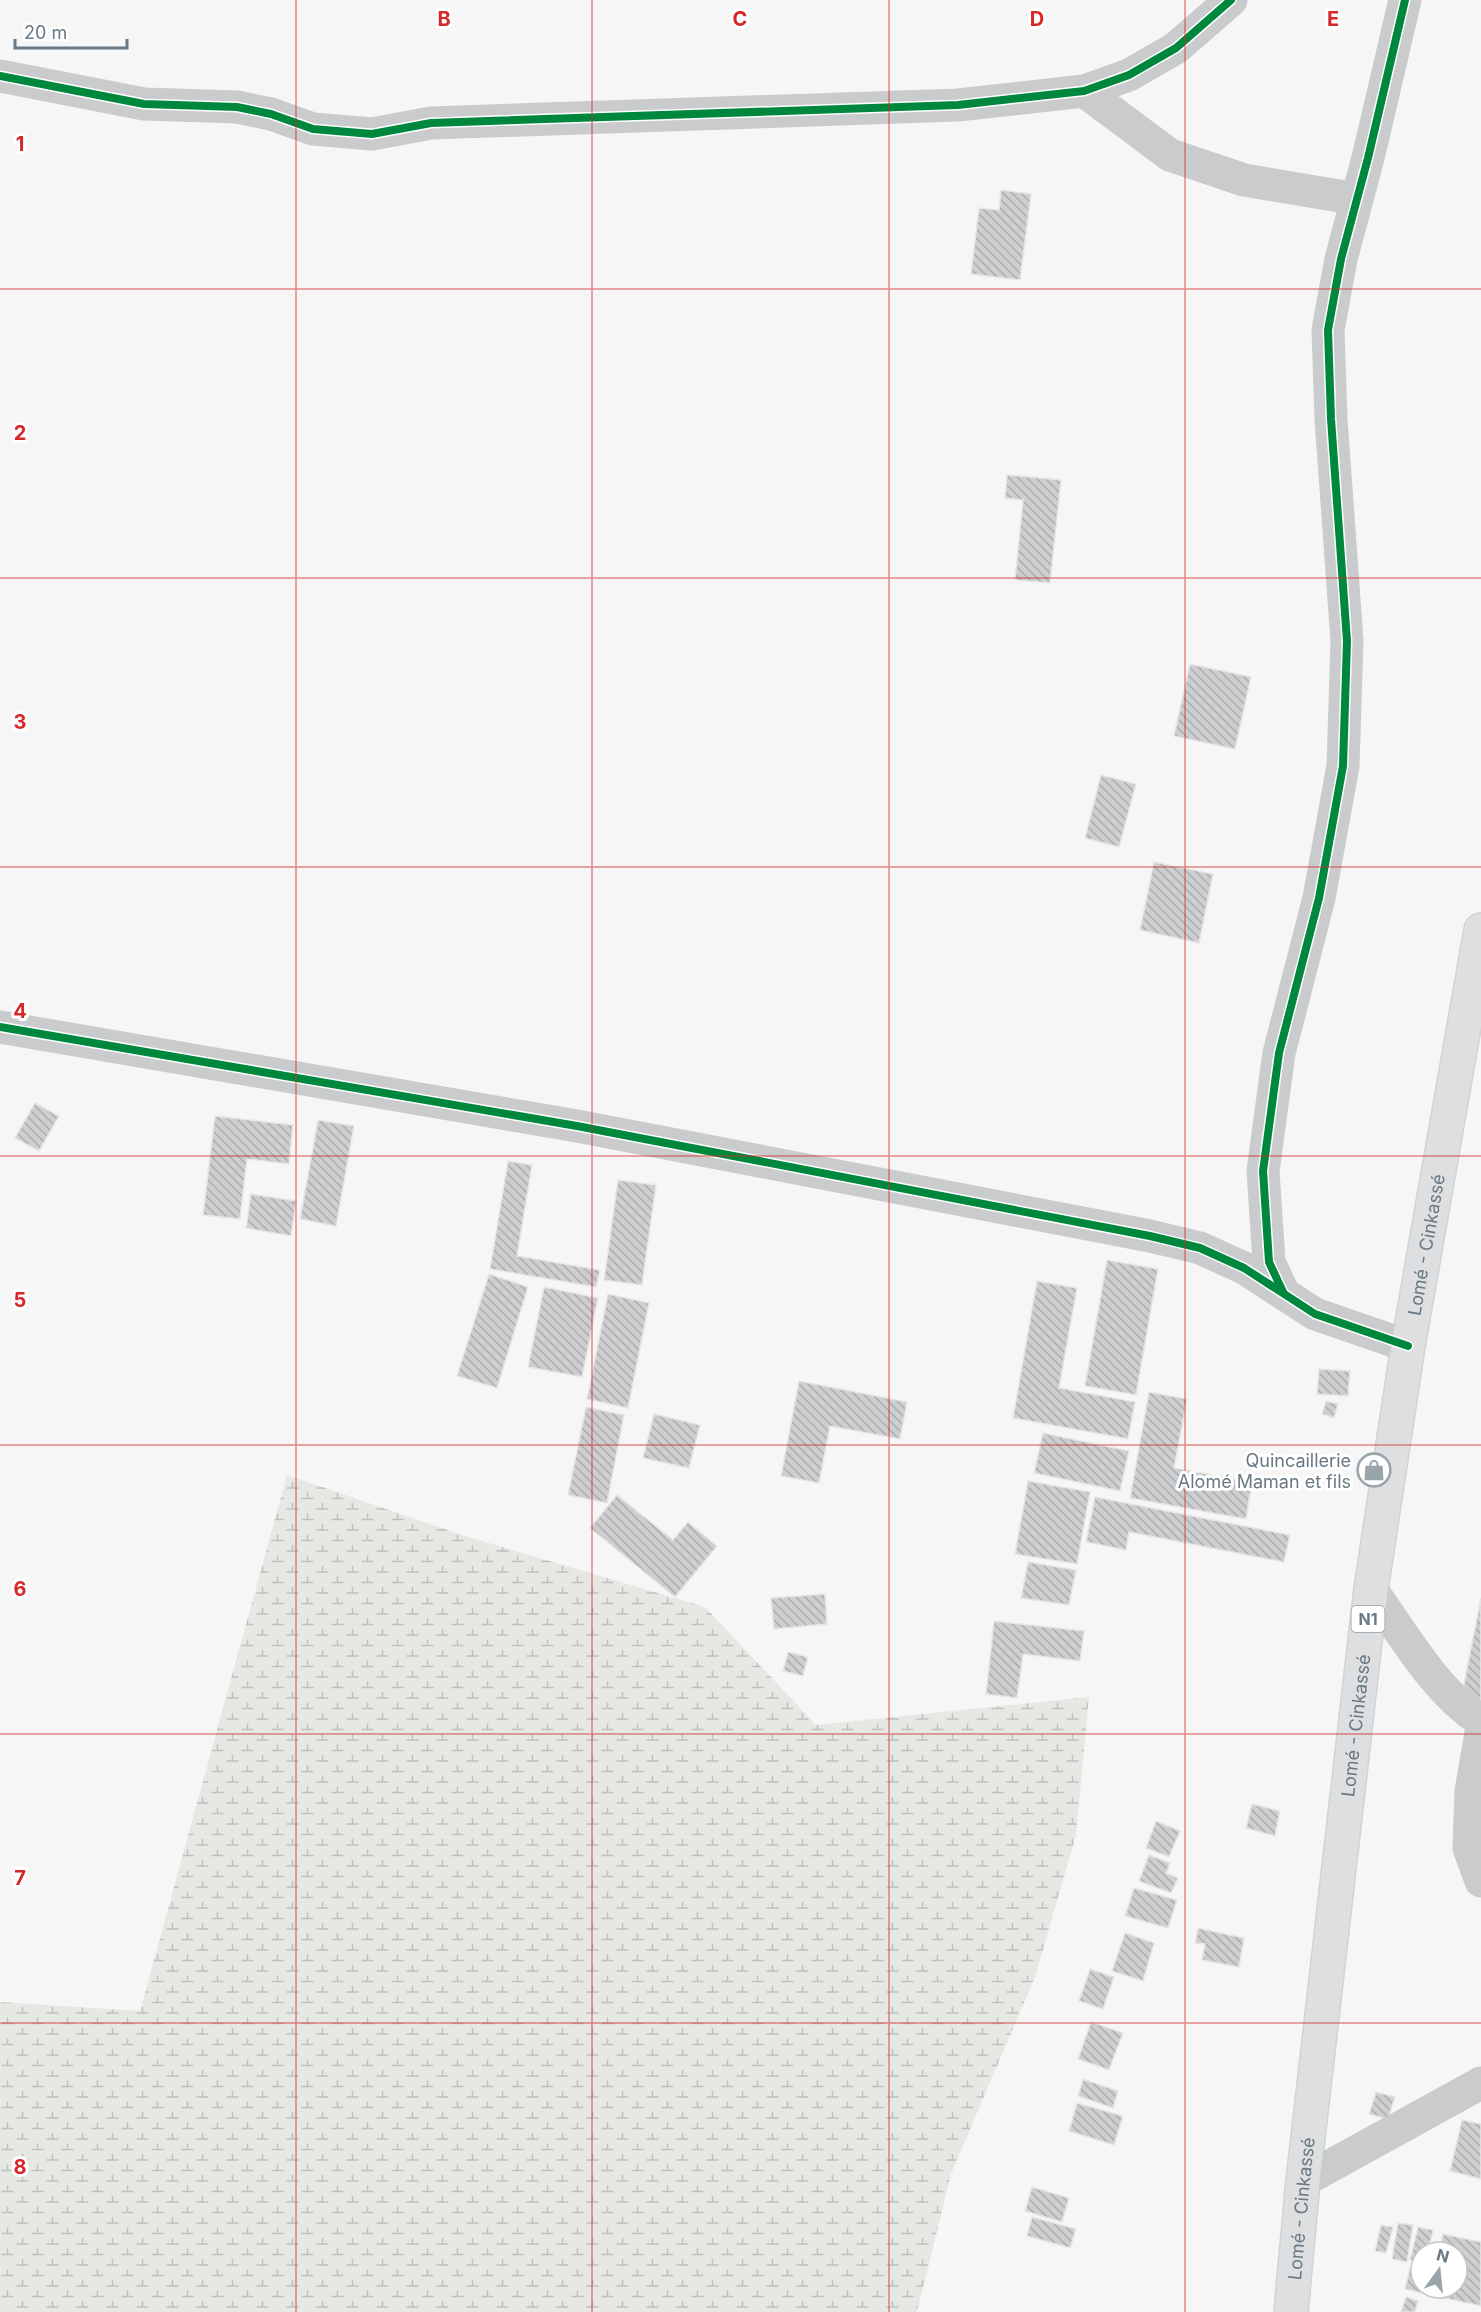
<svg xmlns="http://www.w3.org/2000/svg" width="1481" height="2312" font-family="Inter,sans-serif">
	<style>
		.wetland { fill: url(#wetland-marsh) }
		.building { fill: url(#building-back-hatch); stroke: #e6e6e6; stroke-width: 1.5 }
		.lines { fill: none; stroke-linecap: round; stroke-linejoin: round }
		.highway-casing { stroke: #d2d3d3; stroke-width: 36 }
		.street { stroke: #c9cbcc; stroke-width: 33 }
		.highway { stroke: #dedfe0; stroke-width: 33 }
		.cycleway-casing { stroke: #fff; stroke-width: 11 }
		.cycleway { stroke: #00873e; stroke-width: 8 }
		.grid { fill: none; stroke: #d62828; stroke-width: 1.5; stroke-opacity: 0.55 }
		.labels { text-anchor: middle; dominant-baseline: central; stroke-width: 6; stroke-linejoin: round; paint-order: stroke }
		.shield { fill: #fff; stroke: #96a1a8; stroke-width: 1.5 }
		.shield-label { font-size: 16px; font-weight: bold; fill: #697983 }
		.street-label { font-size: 18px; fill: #697983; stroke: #fff }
		.poi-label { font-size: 18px; fill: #697983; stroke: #fff; text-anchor: end }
		.grid-label { font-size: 20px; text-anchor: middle; font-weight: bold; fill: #d62828; stroke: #fff; stroke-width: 6; stroke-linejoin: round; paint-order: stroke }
	</style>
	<defs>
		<pattern id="wetland-marsh" width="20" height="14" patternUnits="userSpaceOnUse" patternTransform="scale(1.5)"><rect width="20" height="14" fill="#e5e8e3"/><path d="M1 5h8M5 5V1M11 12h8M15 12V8" fill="none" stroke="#bec1bd"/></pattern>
		<pattern id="building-back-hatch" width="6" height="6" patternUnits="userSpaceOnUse" patternTransform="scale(1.5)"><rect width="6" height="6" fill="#cdcecf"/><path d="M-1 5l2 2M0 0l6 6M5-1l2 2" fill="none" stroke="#aaacad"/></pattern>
	</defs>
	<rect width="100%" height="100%" fill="#f6f6f6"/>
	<!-- wetland -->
	<polygon class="wetland" points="287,1475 462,1535 705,1607 816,1725 1089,1697 1076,1835 1035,1977 951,2174 917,2312 0,2312 0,2002 140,2011"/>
	<!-- building -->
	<g class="building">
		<polygon points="1001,190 1031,194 1020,280 971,274 979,208 999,210"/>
		<polygon points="1007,475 1061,480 1050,583 1015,580 1023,500 1005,498"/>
		<polygon points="1190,664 1251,677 1235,749 1174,736"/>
		<polygon points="1101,775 1136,784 1119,847 1085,838"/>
		<polygon points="1154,862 1213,874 1199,943 1140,930"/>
		<polygon points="35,1103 59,1116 39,1151 15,1138"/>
		<polygon points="215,1116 293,1125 289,1164 247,1159 240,1219 203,1215"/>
		<polygon points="318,1120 354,1126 336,1226 300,1219"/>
		<polygon points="508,1161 532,1165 517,1256 600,1270 596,1287 490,1269"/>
		<polygon points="618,1180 656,1185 642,1285 604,1280"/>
		<polygon points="251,1194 296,1201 291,1236 246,1228"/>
		<polygon points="1107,1260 1158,1269 1136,1395 1085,1386"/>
		<polygon points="489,1274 528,1287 497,1388 457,1376"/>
		<polygon points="1037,1281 1077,1288 1059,1388 1135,1402 1128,1439 1013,1418"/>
		<polygon points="544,1287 598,1298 582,1377 528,1367"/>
		<polygon points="608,1294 649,1303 628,1408 587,1399"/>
		<polygon points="1319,1369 1350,1371 1348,1396 1317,1394"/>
		<polygon points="799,1381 907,1402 900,1439 830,1426 819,1483 781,1476"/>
		<polygon points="1149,1392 1187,1399 1174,1468 1252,1482 1246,1519 1130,1498"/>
		<polygon points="1326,1401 1338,1404 1334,1418 1322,1414"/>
		<polygon points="586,1407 624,1415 607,1503 568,1495"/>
		<polygon points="654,1414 700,1425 689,1468 643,1458"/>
		<polygon points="1043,1433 1129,1451 1120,1491 1034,1473"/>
		<polygon points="1028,1481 1090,1492 1077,1564 1015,1554"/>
		<polygon points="617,1495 673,1540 688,1522 717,1546 675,1597 590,1528"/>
		<polygon points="1095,1497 1290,1535 1284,1562 1129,1532 1126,1550 1086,1542"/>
		<polygon points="1028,1562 1076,1570 1069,1605 1021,1598"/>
		<polygon points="825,1594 827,1624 774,1629 771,1598"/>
		<polygon points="1481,1598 1481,1703 1461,1699"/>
		<polygon points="994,1621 1084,1631 1080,1661 1023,1654 1017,1698 986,1694"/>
		<polygon points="788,1652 808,1657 803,1676 783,1671"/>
		<polygon points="1252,1804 1280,1811 1275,1836 1246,1828"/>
		<polygon points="1156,1821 1180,1831 1169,1857 1146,1848"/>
		<polygon points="1149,1855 1170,1863 1166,1873 1178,1878 1171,1893 1139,1881"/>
		<polygon points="1134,1888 1177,1900 1168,1928 1125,1916"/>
		<polygon points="1198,1928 1244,1938 1239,1967 1202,1960 1205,1944 1195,1943"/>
		<polygon points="1125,1933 1154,1943 1143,1981 1112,1971"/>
		<polygon points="1090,1969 1114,1977 1103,2009 1079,2001"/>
		<polygon points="1091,2022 1123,2033 1109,2070 1078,2059"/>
		<polygon points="1083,2079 1118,2091 1113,2108 1078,2096"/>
		<polygon points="1376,2092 1395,2097 1388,2119 1369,2114"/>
		<polygon points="1077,2103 1123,2116 1114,2145 1069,2131"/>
		<polygon points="1462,2120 1481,2124 1481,2179 1450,2171"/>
		<polygon points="1032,2187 1069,2198 1062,2222 1025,2211"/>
		<polygon points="1032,2217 1076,2229 1070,2248 1027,2236"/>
		<polygon points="1398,2223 1413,2225 1407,2262 1392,2259"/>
		<polygon points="1381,2225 1393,2227 1386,2253 1375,2251"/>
		<polygon points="1418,2227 1433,2230 1428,2252 1421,2252 1421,2262 1410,2260"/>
		<polygon points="1443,2234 1481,2242 1481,2306 1430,2295 1431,2288 1457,2288 1457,2252 1439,2252"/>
		<polygon points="1410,2268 1421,2270 1421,2293 1405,2289"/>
		<polygon points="1406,2297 1418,2301 1415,2312 1401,2312"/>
	</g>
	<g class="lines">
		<!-- highway casing -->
		<g class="highway-casing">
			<g id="highway">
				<path id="s1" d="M 1291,2312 L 1303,2181 L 1371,1589 L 1408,1346 L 1481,930"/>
			</g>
		</g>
		<!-- street -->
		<g class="street">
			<polyline points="0,76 144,104 237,107 271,114 313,129 372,134 431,123 958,105 1084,91 1129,75 1176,48 1231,0"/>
			<polyline points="1084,91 1170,155 1244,180 1357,199"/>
			<polyline points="0,1027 577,1126 1150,1236 1200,1248 1244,1268 1315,1314 1408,1346"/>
			<polyline points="1283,1292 1269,1262 1263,1171 1279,1053 1319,898 1343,766 1347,641 1331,419 1328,330 1341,259 1368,158 1405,0"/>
			<path d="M 1371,1589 C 1403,1634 1434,1690 1481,1721"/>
			<polyline points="1481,1733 1471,1791 1469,1848 1481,1881"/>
			<polyline points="1303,2181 1481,2083"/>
		</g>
		<!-- highway -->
		<use href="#highway" class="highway"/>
		<!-- cycleway casing -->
		<g class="cycleway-casing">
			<g id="cycleway">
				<polyline points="0,76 144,104 237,107 271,114 313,129 372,134 431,123 958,105 1084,91 1129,75 1176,48 1231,0"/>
				<polyline points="0,1027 577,1126 1150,1236 1200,1248 1244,1268 1315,1314 1408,1346"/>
				<polyline points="1283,1292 1269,1262 1263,1171 1279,1053 1319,898 1343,766 1347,641 1331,419 1328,330 1341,259 1368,158 1405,0"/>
			</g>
		</g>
		<!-- cycleway -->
		<use href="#cycleway" class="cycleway"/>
	</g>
	<!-- grid -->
	<path class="grid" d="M 296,0 L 296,2312M 592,0 L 592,2312M 889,0 L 889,2312M 1185,0 L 1185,2312M 0,289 L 1481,289M 0,578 L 1481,578M 0,867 L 1481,867M 0,1156 L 1481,1156M 0,1445 L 1481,1445M 0,1734 L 1481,1734M 0,2023 L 1481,2023"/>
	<!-- icons -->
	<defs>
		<g id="shop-ring" transform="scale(1.725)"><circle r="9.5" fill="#fff" stroke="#9aa5ab" stroke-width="1.5"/><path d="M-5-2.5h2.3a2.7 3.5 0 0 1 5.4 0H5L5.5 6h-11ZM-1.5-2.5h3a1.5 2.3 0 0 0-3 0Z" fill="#9aa5ab"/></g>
	</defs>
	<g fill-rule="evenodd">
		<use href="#shop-ring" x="1374" y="1470"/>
	</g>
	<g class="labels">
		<!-- shield labels -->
		<rect class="shield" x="1351.5" y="1606" width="33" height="26" rx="4.5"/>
		<g class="shield-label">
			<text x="1368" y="1619">N1</text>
		</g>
		<!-- street labels -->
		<g class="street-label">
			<text stroke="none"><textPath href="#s1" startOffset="1076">Lomé - Cinkassé</textPath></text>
			<text stroke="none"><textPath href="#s1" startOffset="590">Lomé - Cinkassé</textPath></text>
			<text stroke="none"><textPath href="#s1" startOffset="104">Lomé - Cinkassé</textPath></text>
		</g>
		<!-- poi labels -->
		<g class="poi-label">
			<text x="1351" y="1460">Quincaillerie<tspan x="1351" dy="21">Alomé Maman et fils</tspan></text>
		</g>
	</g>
	<g class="grid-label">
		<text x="444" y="26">B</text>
		<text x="740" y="26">C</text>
		<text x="1037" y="26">D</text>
		<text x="1333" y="26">E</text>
		<text x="20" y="151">1</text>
		<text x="20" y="440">2</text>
		<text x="20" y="729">3</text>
		<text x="20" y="1018">4</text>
		<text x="20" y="1307">5</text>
		<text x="20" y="1596">6</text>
		<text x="20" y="1885">7</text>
		<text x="20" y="2174">8</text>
	</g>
	<!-- north arrow -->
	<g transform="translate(1439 2270) rotate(15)"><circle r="28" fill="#ffffff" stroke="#c3c9cd" stroke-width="1.5"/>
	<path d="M0-4.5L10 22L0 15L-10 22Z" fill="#9aa5ab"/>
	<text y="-9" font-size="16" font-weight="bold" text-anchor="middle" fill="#697983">N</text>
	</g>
	<!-- scale -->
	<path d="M15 39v9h112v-9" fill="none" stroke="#697983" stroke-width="3"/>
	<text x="24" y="39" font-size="18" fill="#697983" stroke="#ffffff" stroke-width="4.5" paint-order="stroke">20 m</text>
</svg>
